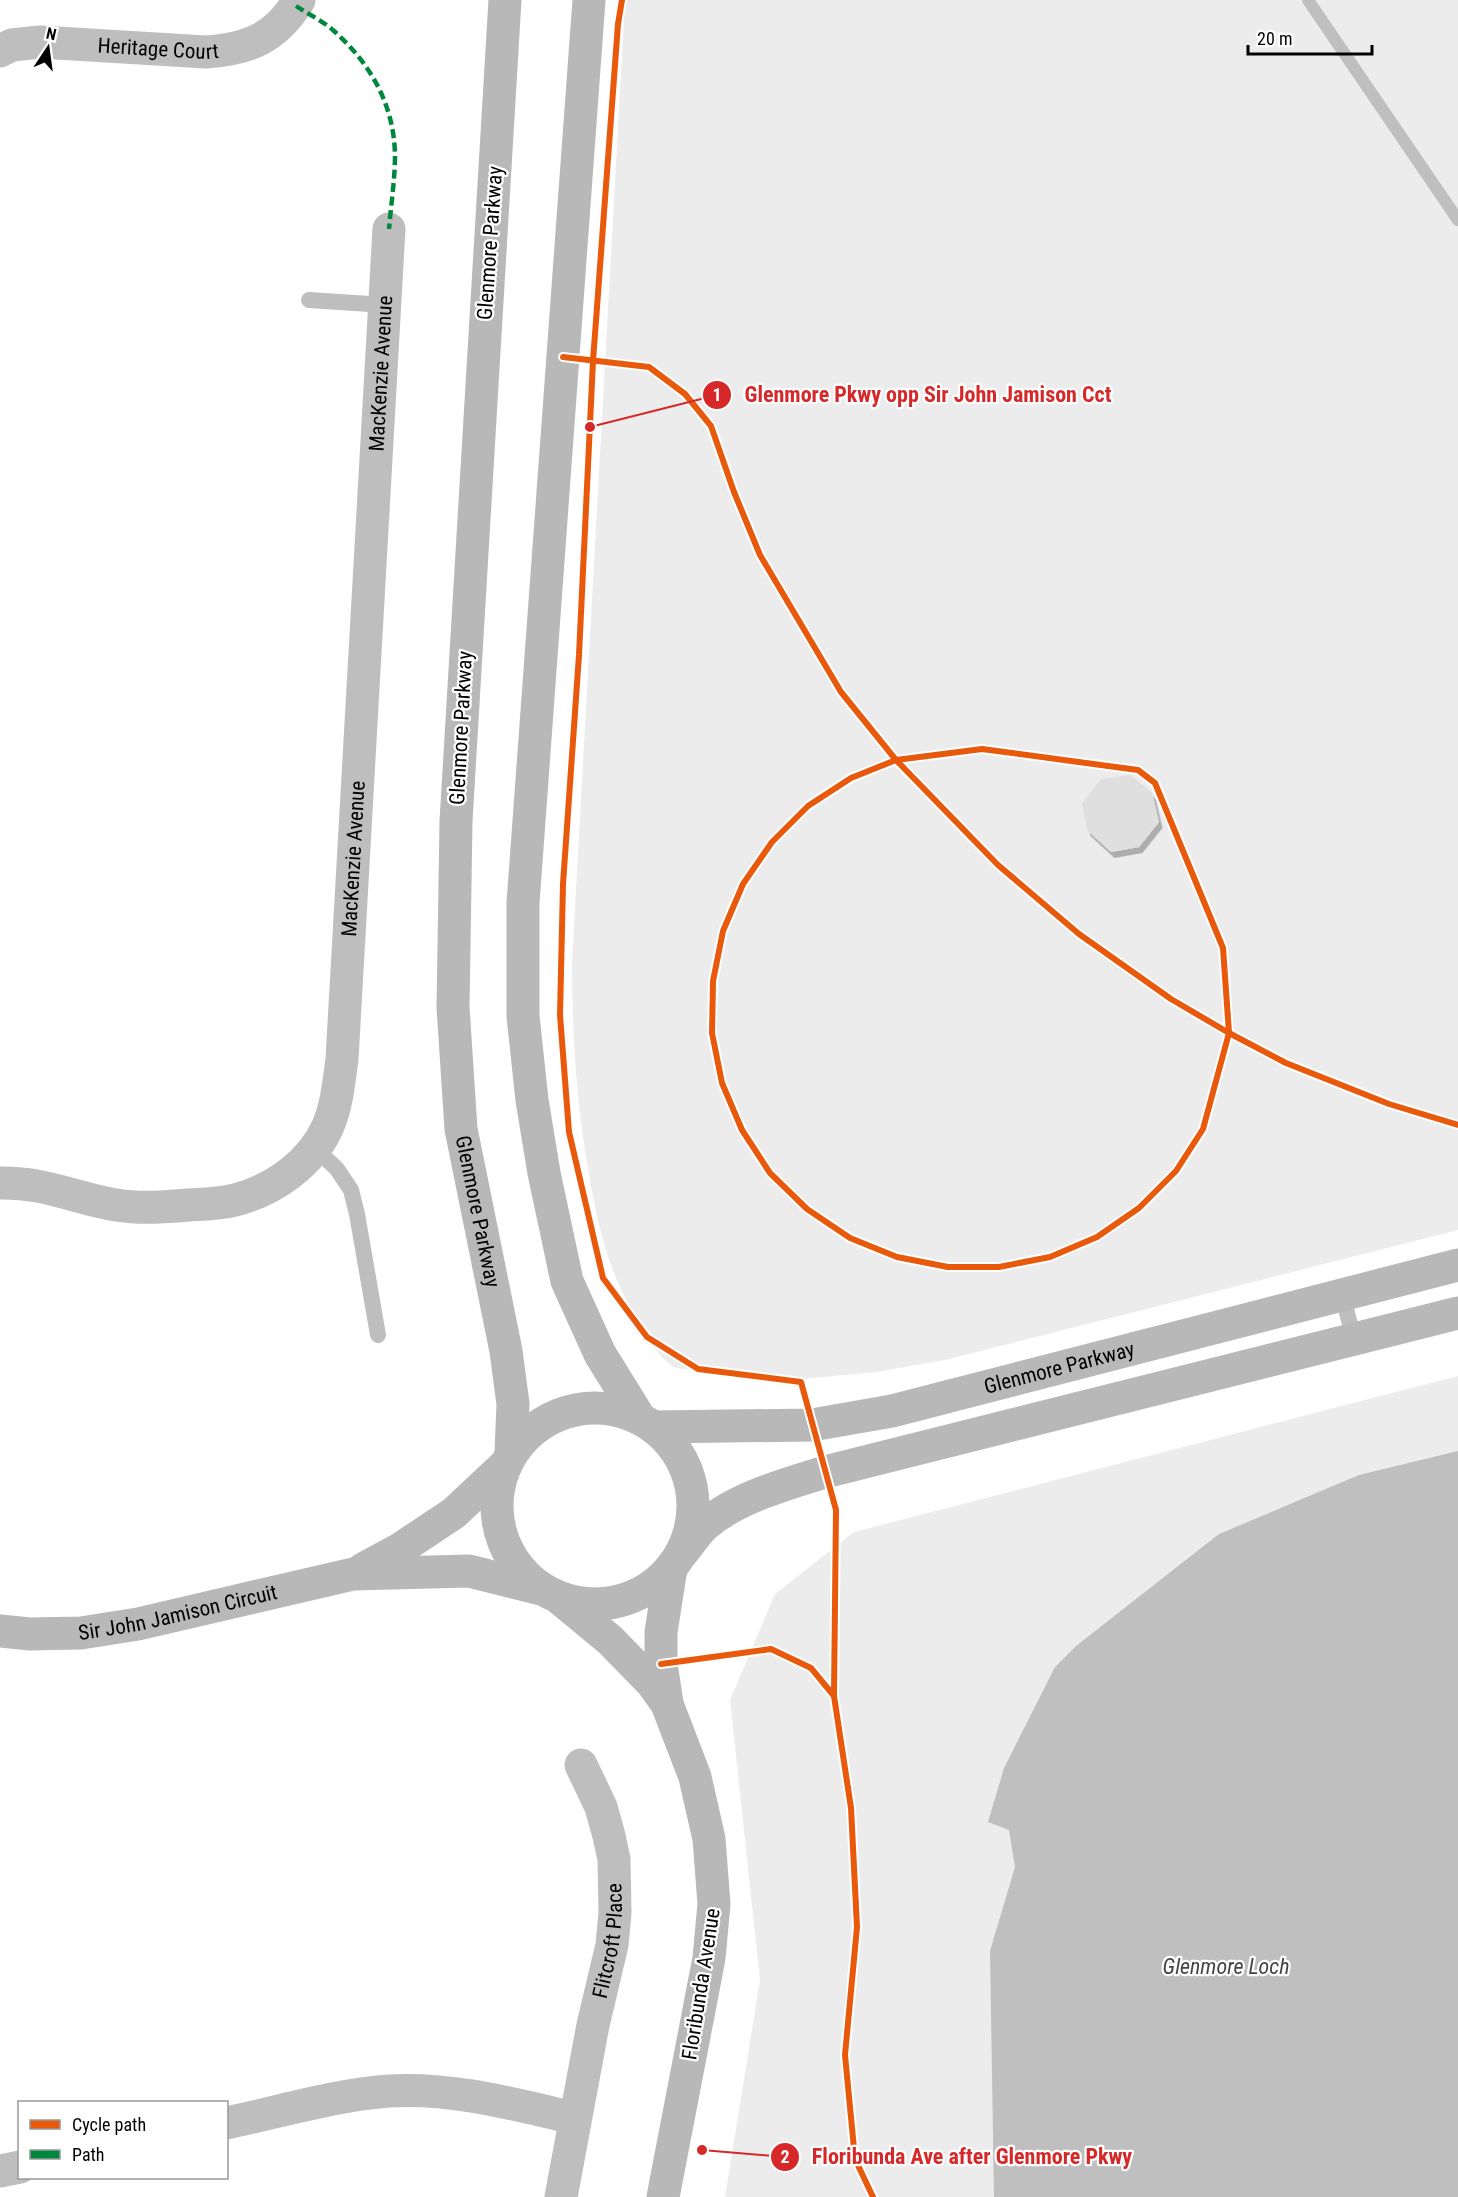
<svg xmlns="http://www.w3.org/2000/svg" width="1458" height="2197" font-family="'Roboto Condensed',sans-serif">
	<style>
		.green { fill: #ececec }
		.water { fill: #bfbfbf }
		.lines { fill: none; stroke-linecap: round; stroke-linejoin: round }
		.stream { stroke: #bfbfbf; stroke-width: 12 }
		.building { fill: #dfdfdf; filter: url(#shadow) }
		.lane { stroke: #bebebe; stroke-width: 16 }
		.street { stroke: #bebebe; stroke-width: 33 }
		.secondary { stroke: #b8b8b8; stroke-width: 33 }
		.quiet { stroke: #00873e; stroke-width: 4.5; stroke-dasharray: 9 4.5; stroke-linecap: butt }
		.cycleway-casing { stroke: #fff; stroke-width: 10 }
		.cycleway { stroke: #e8590c; stroke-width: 6 }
		.labels { text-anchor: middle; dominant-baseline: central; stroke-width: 4.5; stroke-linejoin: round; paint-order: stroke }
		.street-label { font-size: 21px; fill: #000; stroke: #fff }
		.water-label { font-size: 22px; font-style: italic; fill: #444; stroke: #fff }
		.leader { fill: none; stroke: #d62828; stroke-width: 2 }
		.callout-dot { fill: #d62828; stroke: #fff; stroke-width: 2 }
		.mark-label { font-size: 18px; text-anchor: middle; font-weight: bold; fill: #fff }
		.callout-label { font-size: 22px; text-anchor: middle; font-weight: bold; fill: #d62828; stroke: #fff; stroke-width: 4.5; stroke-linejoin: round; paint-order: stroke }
	</style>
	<defs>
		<filter id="shadow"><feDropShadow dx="3.5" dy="6" stdDeviation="0" flood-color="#0004"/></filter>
	</defs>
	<rect width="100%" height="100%" fill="#fff"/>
	<!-- green -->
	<g class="green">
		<path d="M 625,0 L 1458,0 L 1458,1230 L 945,1360 L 876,1372 L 803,1379 L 675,1368 C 657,1355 652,1344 641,1326 C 609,1276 597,1225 588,1168 C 576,1100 572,1032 572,963 Z"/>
		<polygon points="1458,1376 1458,2197 725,2197 760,1980 730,1700 775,1594 854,1532"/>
	</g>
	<!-- water -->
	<polygon class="water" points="1458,1451 1458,2197 994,2197 990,1951 1015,1867 1009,1830 988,1822 1004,1768 1055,1667 1076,1646 1219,1534 1359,1475"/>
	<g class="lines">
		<!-- stream -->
		<polyline class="stream" points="1308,0 1458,220"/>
	</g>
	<!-- building -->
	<polygon class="building" points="1131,775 1152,793 1159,822 1139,847 1111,852 1087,830 1082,803 1101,779"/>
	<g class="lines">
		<!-- lane -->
		<g class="lane">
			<polyline points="309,300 385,305"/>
			<polyline points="315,1148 337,1169 351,1190 357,1214 378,1335"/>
			<polyline points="1342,1294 1354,1339"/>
		</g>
		<!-- street -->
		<g class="street">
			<path id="s1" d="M 0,51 L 12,45 L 40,42 L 206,52 C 249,49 276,38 299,0"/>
			<path id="s2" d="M 0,1183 C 44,1182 75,1198 116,1205 C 141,1209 165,1207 189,1205 C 204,1204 220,1204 235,1200 C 274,1190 312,1163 328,1126 C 337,1105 339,1081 342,1059 L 389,229"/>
			<path d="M 226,2123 C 280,2112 334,2095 389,2091 C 452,2087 513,2104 574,2118"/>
			<polyline points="0,2171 20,2167"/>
			<path id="s3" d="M 561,2197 L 593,2025 L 612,1945 L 615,1913 L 614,1859 L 609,1836 L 601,1807 L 581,1765"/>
		</g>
		<!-- secondary -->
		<g class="secondary">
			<path id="s4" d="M 505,0 L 456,821 L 453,1007 L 461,1129 L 506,1351 L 513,1404 L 511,1452"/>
			<polyline points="589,0 523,903 523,1016 532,1100 544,1173 567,1281 600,1354 639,1417"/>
			<circle cx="595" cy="1506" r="98"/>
			<path id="s5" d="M 655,1427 L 812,1425 L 892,1411 L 1458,1265"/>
			<path d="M 681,1554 C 689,1545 696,1533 705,1525 C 736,1498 786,1484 825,1472 L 1458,1313"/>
			<polyline points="363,1569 400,1549 454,1513 503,1467"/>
			<polyline points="558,1597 610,1640 652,1683 667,1704 695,1777 709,1839 714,1904 709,1958 663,2197"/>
			<path id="s6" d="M 0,1631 L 30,1634 L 81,1633 L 138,1624 L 353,1574 L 469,1571 L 541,1589"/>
			<polyline points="667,1703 661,1664 661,1632 671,1568"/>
		</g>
		<!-- quiet -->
		<path class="quiet" d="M 296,6 C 308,14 323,21 334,31 C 371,64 394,105 395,155 C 395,179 391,205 389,229"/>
		<!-- cycleway casing -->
		<g class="cycleway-casing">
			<g id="cycleway">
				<polyline points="622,0 618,24 593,361 579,655 563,884 560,1015 569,1132 603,1278 647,1337 698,1369 801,1382 836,1510 834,1696"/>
				<polyline points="563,357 649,367 685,394 711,426 734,492 760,555 841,692 896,760 998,865 1079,934 1171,999 1229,1033 1286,1063 1389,1104 1458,1125"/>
				<polygon points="982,749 1138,770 1155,783 1223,948 1229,1033 1203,1129 1176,1171 1139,1208 1097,1237 1050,1257 999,1267 948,1267 897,1257 850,1238 807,1209 770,1173 742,1130 722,1083 712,1033 713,981 723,931 743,884 772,842 808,806 851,778 896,760"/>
				<polyline points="661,1664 771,1649 811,1668 834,1696 851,1808 857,1927 845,2055 855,2159 873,2197"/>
			</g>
		</g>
		<!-- cycleway -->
		<use href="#cycleway" class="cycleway"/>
	</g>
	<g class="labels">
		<!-- street labels -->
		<g class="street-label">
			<text stroke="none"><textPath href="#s1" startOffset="160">Heritage Court</textPath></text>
			<text transform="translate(490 243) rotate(-86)">Glenmore Parkway</text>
			<text stroke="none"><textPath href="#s2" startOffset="1116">MacKenzie Avenue</textPath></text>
			<text transform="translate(461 728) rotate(-87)">Glenmore Parkway</text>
			<text stroke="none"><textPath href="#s2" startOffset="630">MacKenzie Avenue</textPath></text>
			<text stroke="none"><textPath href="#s4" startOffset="1215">Glenmore Parkway</textPath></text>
			<text stroke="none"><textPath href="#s5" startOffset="411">Glenmore Parkway</textPath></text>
			<text stroke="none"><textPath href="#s6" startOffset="180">Sir John Jamison Circuit</textPath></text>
			<text stroke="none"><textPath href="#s3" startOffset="261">Flitcroft Place</textPath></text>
			<text transform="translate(701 1984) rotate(-81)">Floribunda Avenue</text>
		</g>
		<!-- water labels -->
		<g class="water-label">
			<text x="1226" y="1966">Glenmore Loch</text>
		</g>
	</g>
	<!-- callouts -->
	<path class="leader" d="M590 427L717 395M702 2150L785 2157"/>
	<g class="callout-dot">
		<circle cx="590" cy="427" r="6"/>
		<circle cx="702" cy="2150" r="6"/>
		<circle cx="717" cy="395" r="15"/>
		<circle cx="785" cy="2157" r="15"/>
	</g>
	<g class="mark-label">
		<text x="717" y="401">1</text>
		<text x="785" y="2163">2</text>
	</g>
	<g class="callout-label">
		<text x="928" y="402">Glenmore Pkwy opp Sir John Jamison Cct</text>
		<text x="972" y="2164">Floribunda Ave after Glenmore Pkwy</text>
	</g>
	<!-- legend -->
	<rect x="18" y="2101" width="210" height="78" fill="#ffffff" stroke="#999999" stroke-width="1.5"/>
	<rect x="30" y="2120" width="30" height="9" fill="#e8590c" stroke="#999999" stroke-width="1.5"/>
	<text x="72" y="2131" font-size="18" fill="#000000">Cycle path</text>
	<rect x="30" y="2150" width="30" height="9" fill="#00873e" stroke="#999999" stroke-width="1.5"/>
	<text x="72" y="2161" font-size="18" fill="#000000">Path</text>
	<!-- north arrow -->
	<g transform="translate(48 48) rotate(13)" stroke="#ffffff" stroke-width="4.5" paint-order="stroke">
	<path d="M0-4.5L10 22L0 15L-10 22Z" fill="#000000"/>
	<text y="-9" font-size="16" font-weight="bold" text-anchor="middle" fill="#000000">N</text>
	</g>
	<!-- scale -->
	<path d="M1248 45v9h124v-9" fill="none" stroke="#000000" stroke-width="3"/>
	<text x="1257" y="45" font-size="18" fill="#000000" stroke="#ffffff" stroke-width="4.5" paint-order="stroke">20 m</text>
</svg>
